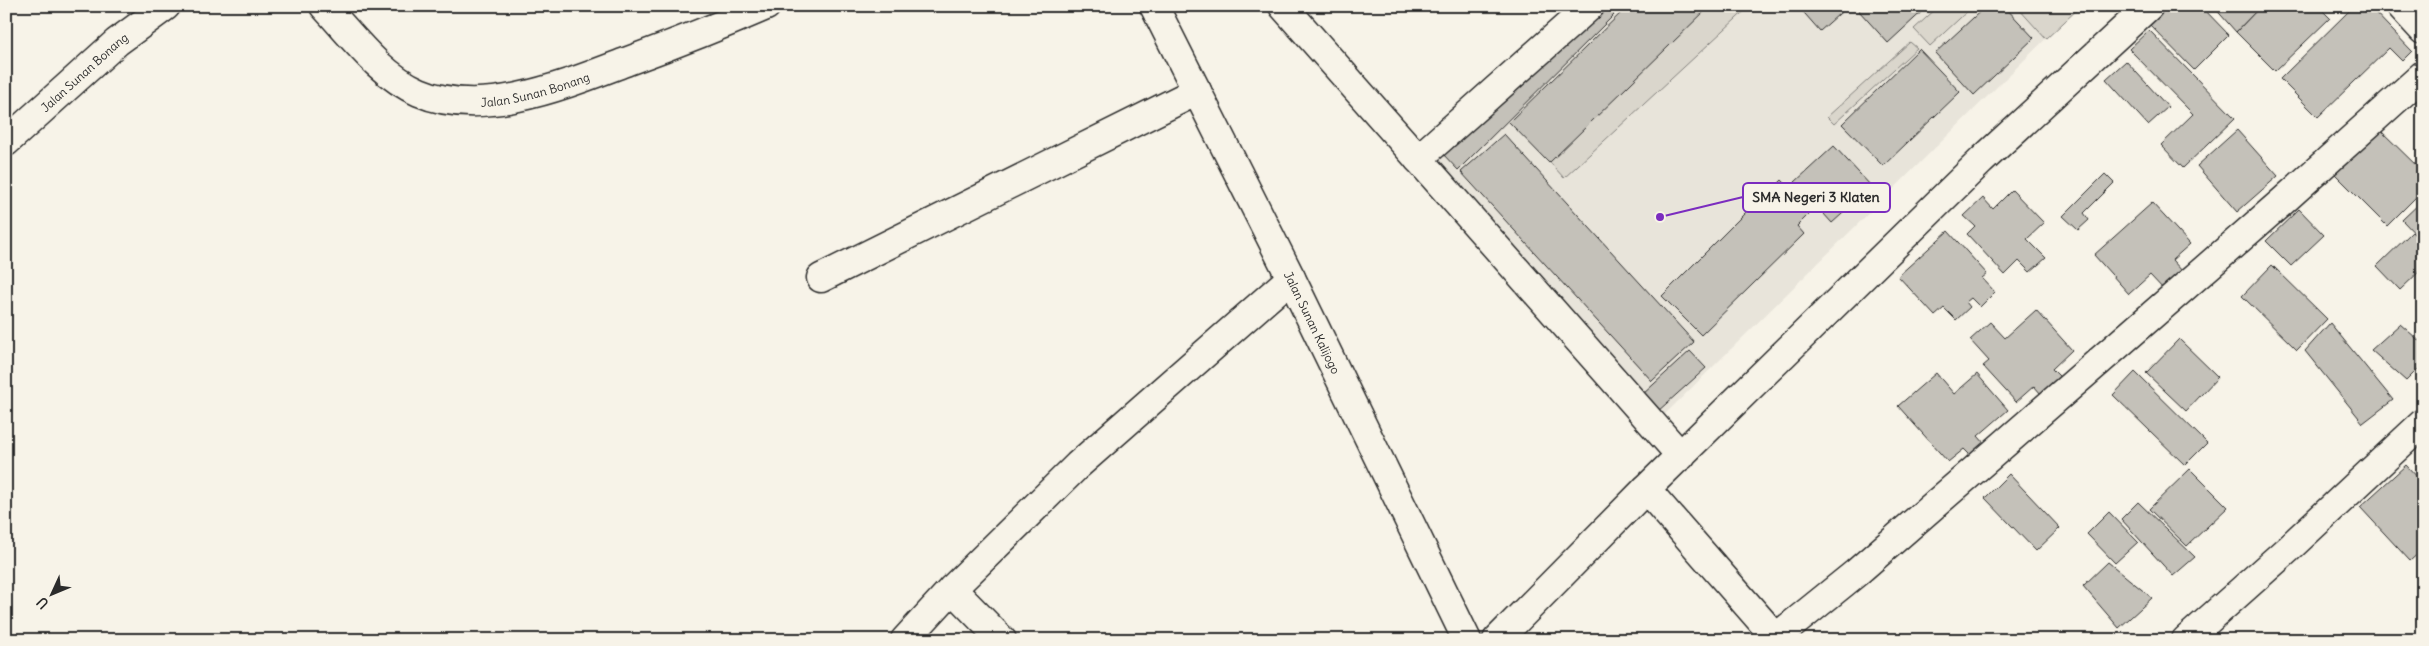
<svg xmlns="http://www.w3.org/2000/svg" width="2429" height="646" font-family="Delius,sans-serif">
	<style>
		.built { fill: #e8e4da; fill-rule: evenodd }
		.green { fill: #dad6cc; stroke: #82807c }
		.building { fill: #c4c1b9; stroke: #2b2b2b }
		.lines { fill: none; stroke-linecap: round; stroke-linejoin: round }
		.street-casing { stroke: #2b2b2b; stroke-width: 31 }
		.secondary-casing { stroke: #2b2b2b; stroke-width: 31 }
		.street { stroke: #f7f3e8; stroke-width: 28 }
		.secondary { stroke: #f7f3e8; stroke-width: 28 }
		.labels { text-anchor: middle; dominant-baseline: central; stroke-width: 4; stroke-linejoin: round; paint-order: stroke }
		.street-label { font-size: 12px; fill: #2b2b2b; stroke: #f7f3e8 }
		.leader { fill: none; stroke: #7b2cbf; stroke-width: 2 }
		.callout-dot { fill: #7b2cbf; stroke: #f7f3e8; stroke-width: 2 }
		.callout { fill: #f7f3e8; stroke: #7b2cbf; stroke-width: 2 }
		.callout-label { font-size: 14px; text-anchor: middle; font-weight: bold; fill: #2b2b2b }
	</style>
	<rect width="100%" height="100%" fill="#f7f3e8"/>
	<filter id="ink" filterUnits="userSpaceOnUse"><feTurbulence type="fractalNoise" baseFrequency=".02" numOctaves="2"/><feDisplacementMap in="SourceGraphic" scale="10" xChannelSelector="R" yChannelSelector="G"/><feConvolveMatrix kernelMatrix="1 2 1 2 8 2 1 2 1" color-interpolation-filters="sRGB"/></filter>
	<g filter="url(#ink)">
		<!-- built -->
		<path class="built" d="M 1566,6 L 1595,6 L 1442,153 L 1457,170 L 1614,15 L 1606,6 L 1986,6 L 1935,53 L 1974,94 L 2034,38 L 2004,6 L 2079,6 L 1658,421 L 1414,146 ZM 1919,49 L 1960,92 L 1883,166 L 1842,123 ZM 1503,134 L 1694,342 L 1652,380 L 1461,173 ZM 1834,147 L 1871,187 L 1832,223 L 1795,182 ZM 1782,181 L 1812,210 L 1797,226 L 1804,234 L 1701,335 L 1662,295 L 1765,193 L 1767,195 ZM 1690,351 L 1706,368 L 1658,412 Z"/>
		<!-- green -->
		<g class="green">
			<polygon points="1707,6 1750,6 1564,178 1545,157"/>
			<polygon points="1939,6 1973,6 1930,46 1914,29"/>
			<polygon points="2020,6 2081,6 2046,39 2018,8"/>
			<polygon points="1910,42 1917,48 1834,124 1827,117"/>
		</g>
		<!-- building -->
		<g class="building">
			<polygon points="1595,6 1606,6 1614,15 1458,170 1442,153"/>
			<polygon points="1628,6 1710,6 1549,163 1509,122"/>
			<polygon points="1798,6 1848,6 1820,31"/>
			<polygon points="1864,6 1928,6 1888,43 1859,11"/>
			<polygon points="1986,6 2004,6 2034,38 1974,95 1935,53"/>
			<polygon points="2166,6 2201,6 2229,35 2194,70 2148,23"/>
			<polygon points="2213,6 2261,6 2236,32"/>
			<polygon points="2261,6 2318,6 2330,18 2275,71 2236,32"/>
			<polygon points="2354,6 2369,6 2412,51 2402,61 2389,48 2318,117 2280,79"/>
			<polygon points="2149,30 2235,118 2183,168 2161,145 2193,114 2129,49"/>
			<polygon points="1919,49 1960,92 1883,166 1842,124"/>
			<polygon points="2126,61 2168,107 2148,125 2106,79"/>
			<polygon points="2378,128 2423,172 2423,190 2387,226 2334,173"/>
			<polygon points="2237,130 2278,176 2237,212 2197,166"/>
			<polygon points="1504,134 1694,342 1652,381 1461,172"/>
			<polygon points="1834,146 1872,187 1832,223 1795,182"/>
			<polygon points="2105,174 2114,183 2084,213 2089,220 2078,230 2063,216"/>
			<polygon points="1782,180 1812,211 1797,226 1804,234 1701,335 1662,296 1765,193 1767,195"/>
			<polygon points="2012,190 2044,223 2027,239 2046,258 2030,272 2019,261 2005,275 1967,234 1975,226 1964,216 1983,198 1993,209"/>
			<polygon points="2423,200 2423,242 2402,220"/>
			<polygon points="2152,203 2190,244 2172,260 2184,273 2165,291 2150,275 2129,294 2094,255"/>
			<polygon points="2299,209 2324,235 2291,266 2266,241"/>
			<polygon points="1948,231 1987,274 1982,278 1995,292 1980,307 1971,298 1966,302 1970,307 1956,320 1944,308 1935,316 1898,276"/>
			<polygon points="2412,232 2423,244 2423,268 2400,290 2377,266"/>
			<polygon points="2272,265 2327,319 2297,350 2242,296"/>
			<polygon points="2036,310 2072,350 2052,369 2060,377 2041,394 2034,386 2016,402 1983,366 1989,361 1970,340 1990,322 2005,338"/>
			<polygon points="2330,323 2393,400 2363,423 2305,351"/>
			<polygon points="2400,324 2423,344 2423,364 2406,381 2371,350"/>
			<polygon points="2179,339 2218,377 2186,411 2146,373"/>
			<polygon points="1690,351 1706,368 1657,412 1642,395"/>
			<polygon points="2135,372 2207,443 2185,465 2113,395"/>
			<polygon points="1936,373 1954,394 1977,374 2008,410 1978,436 1986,445 1972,457 1964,449 1948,462 1898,406"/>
			<polygon points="2406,465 2423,483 2423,549 2410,561 2360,507"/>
			<polygon points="2190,469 2228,507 2187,546 2149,509"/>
			<polygon points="2009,474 2060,528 2036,551 1985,498"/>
			<polygon points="2138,502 2195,557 2173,576 2121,519"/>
			<polygon points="2109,512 2138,542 2115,563 2087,534"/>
			<polygon points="2108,562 2152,598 2119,628 2083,586"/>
		</g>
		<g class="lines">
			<!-- street casing -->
			<g class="street-casing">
				<g id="street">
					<path id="s1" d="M 1154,6 L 1291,278 L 1467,640"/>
					<polyline points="1283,6 1681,456"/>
					<polyline points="1418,159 1590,6"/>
					<polyline points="821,278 1197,91"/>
					<polyline points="1646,489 1778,640"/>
					<polyline points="905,640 952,589"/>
					<polyline points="1002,640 952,589 1078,465 1291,278"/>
					<polyline points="1497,640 1646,489 1981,161 2149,6"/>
					<polyline points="1773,640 1856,573 2134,331 2283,201 2423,75"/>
					<polyline points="2186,640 2288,549 2423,423"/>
				</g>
			</g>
			<!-- secondary casing -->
			<g class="secondary-casing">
				<g id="secondary">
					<path id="s2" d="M 324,6 C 353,37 380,75 419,92 C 483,120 567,84 628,61 C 674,44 720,26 766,6"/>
					<polyline points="2401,6 2423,30"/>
					<path id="s3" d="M 6,142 L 117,42 L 166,6"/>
				</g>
			</g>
			<!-- street -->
			<use href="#street" class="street"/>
			<!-- secondary -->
			<use href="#secondary" class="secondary"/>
		</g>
	</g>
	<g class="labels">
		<!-- street labels -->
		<g class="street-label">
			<text stroke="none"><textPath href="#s3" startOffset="105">Jalan Sunan Bonang</textPath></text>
			<text stroke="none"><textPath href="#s2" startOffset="248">Jalan Sunan Bonang</textPath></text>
			<text stroke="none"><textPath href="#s1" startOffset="354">Jalan Sunan Kalijogo</textPath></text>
		</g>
	</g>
	<!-- callouts -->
	<path class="leader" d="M1660 217L1743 197"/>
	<circle class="callout-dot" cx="1660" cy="217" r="5"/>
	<rect class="callout" x="1743" y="183" width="147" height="29" rx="5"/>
	<g class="callout-label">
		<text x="1816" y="202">SMA Negeri 3 Klaten</text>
	</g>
	<!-- margin -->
	<rect width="2429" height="646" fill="none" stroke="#f7f3e8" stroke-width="25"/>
	<rect x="12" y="12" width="2404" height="621" fill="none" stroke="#2b2b2b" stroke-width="2" filter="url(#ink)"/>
	<!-- north arrow -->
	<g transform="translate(52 594) rotate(226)" stroke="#f7f3e8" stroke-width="4" paint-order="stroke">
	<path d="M0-4L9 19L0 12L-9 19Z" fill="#2b2b2b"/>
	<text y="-8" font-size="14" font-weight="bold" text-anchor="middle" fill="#2b2b2b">U</text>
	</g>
</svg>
